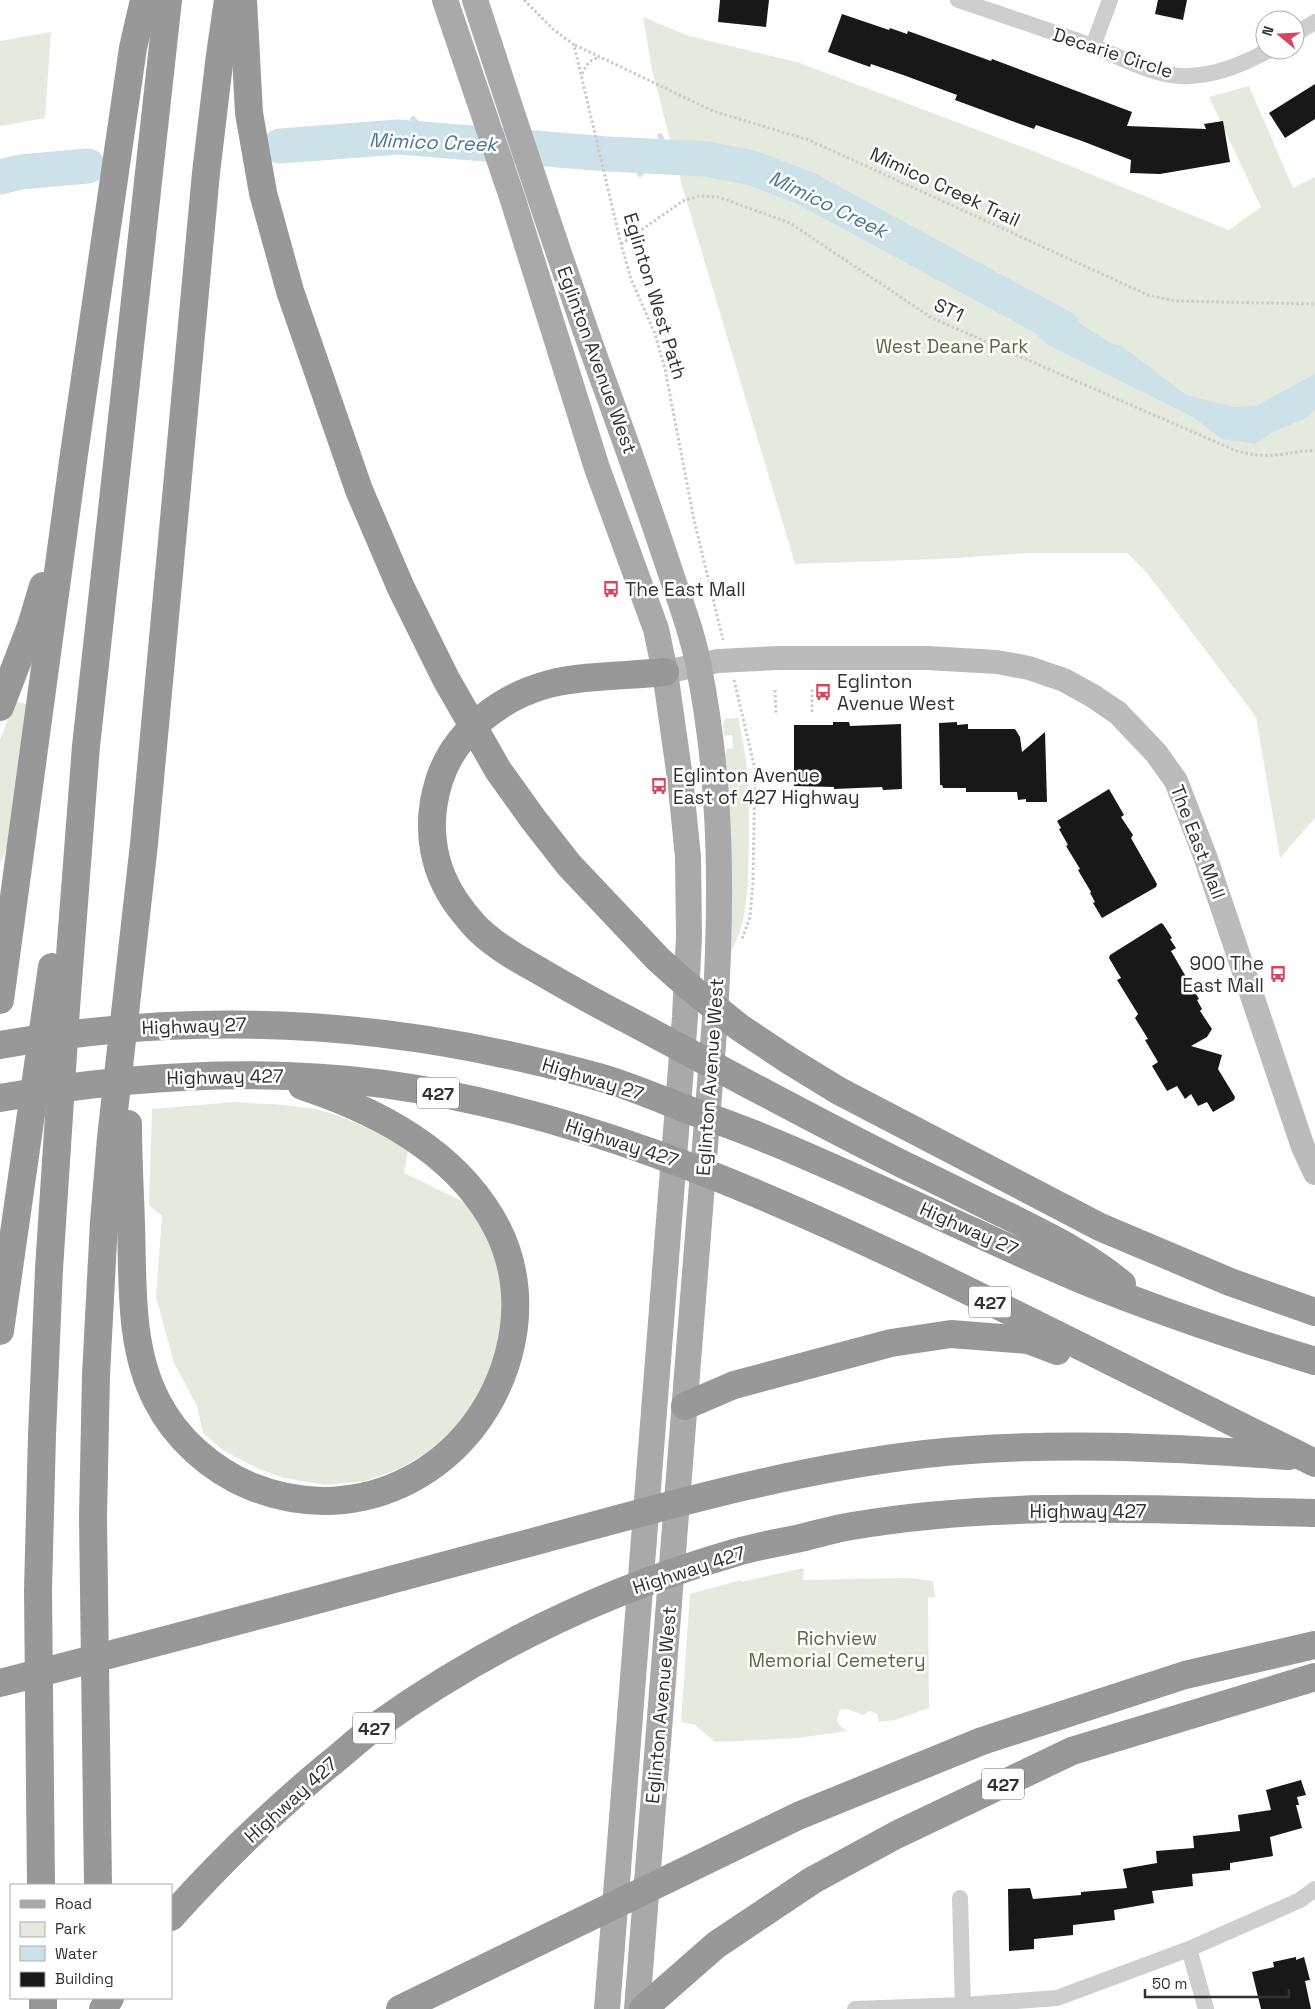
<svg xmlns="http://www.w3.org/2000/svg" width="1315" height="2009" font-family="'Space Grotesk',sans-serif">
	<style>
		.green { fill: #e5eade }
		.water { fill: #cce1e8 }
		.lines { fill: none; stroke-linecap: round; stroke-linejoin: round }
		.stream { stroke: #cce1e8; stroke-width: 5.5 }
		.river { stroke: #cce1e8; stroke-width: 35 }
		.building { fill: #181818 }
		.path { stroke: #cbcbcb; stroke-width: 3; stroke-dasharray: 2.5 2.5; stroke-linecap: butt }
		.minor { stroke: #cecece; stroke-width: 16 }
		.secondary { stroke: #bbb; stroke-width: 24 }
		.primary { stroke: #a9a9a9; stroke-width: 26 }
		.motorway { stroke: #989898; stroke-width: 28 }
		.labels { text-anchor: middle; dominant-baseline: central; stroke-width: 5; stroke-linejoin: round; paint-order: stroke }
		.shield { fill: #fff; stroke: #6f6f6f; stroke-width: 1 }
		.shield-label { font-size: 18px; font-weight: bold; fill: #313131 }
		.street-label { font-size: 19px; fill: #313131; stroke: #fff }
		.park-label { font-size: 19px; fill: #596a42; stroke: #fff }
		.poi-label { font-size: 19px; fill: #313131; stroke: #fff; text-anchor: start }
		.water-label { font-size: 20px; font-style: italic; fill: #46798d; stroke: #fff }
	</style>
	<rect width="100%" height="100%" fill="#fff"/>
	<!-- green -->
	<g class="green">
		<polygon points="643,17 689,36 800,63 1028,149 1229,230 1261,207 1209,97 1249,86 1293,188 1315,177 1315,818 1280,858 1256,717 1147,573 1127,553 1029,553 940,559 795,564 683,189 652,70"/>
		<polygon points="51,32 45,118 0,126 0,41"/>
		<polygon points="15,701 28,705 9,844 0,862 0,740"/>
		<path d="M 738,718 C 749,762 749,794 749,839 C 748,878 750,919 730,954 L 721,754 L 726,753 L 726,749 L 733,748 L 732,735 L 724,736 L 723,725 L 725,719 Z"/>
		<path d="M 234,1102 C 258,1104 283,1104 307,1108 C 342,1113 379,1133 408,1151 L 404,1173 L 466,1203 L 484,1231 L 495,1257 L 502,1294 L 501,1332 L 483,1392 L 455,1427 L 430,1451 L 399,1469 L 365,1481 L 326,1485 L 284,1478 L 259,1469 L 224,1451 L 203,1433 L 197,1406 L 174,1363 L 156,1297 L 162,1216 L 149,1205 L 152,1109 Z"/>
		<path d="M 804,1568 L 803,1580 L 909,1578 L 933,1581 L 935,1597 L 928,1597 L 929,1708 L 895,1720 L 879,1722 L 877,1714 L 870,1711 L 863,1715 L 847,1709 L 840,1710 C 835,1721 837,1725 848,1731 L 798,1738 L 715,1742 L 695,1725 L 681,1722 L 690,1594 L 741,1580 L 741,1582 Z"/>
	</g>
	<!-- water -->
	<polygon class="water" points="1023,298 1070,317 1110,343 1122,346 1186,395 1234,407 1256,406 1315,374 1315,410 1306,418 1273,432 1255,444 1222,439 1193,417 1046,344 1033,331 1016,322"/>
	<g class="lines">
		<!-- stream -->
		<g class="stream">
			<polyline points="413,119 431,140"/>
			<polyline points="660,136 672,157"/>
			<polyline points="640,174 658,156"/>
		</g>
		<!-- river -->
		<g class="river">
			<polyline points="280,146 398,137 608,154 707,159 752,168 805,188 1063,328"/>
			<polyline points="0,177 21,172 88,166"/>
		</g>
	</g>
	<!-- building -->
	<g class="building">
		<polygon points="720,0 769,0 766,27 718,22"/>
		<polygon points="1158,0 1187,0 1183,20 1155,14"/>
		<polygon points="842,14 889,30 890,28 907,34 908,31 991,61 992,59 1132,112 1127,126 1206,129 1204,124 1223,121 1230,162 1160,174 1130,173 1131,160 1082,141 1036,125 1034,129 955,100 957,95 906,76 871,64 870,67 828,52"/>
		<polygon points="1315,84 1315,119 1285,138 1269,113"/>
		<polygon points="833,722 849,722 850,726 901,724 902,789 883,790 882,787 834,789 834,787 794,786 794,725 833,725"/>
		<polygon points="957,722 957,725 968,724 968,729 1015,729 1020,737 1022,752 1045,732 1047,802 1026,802 1026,799 1018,800 1017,792 966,792 966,788 943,788 942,785 940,785 939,723"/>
		<polygon points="1109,789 1124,815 1121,817 1133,835 1131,838 1157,884 1156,887 1102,918 1093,903 1095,902 1090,893 1091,892 1078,870 1080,869 1066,846 1068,845 1059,829 1061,828 1057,821"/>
		<polygon points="1161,923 1163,924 1172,938 1170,939 1176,948 1171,951 1199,999 1197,1000 1202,1009 1200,1011 1212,1029 1207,1037 1191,1046 1222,1055 1218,1069 1235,1097 1234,1100 1213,1112 1207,1102 1198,1106 1191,1094 1185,1099 1177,1086 1167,1091 1152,1066 1158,1062 1145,1040 1148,1039 1135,1018 1138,1014 1117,980 1121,978 1109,958 1110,955"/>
		<polygon points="1301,1780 1306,1795 1297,1797 1299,1805 1296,1805 1302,1828 1270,1837 1273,1856 1230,1863 1230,1870 1192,1874 1193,1886 1152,1891 1154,1903 1114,1910 1115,1920 1073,1925 1073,1935 1034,1939 1034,1949 1009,1951 1008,1889 1030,1888 1033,1899 1081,1895 1081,1892 1127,1888 1123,1869 1157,1863 1156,1851 1194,1848 1193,1836 1240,1831 1238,1815 1271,1810 1266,1790"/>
		<polygon points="1296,1957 1296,1960 1304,1957 1310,1980 1305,1981 1311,2009 1261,2009 1252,1972 1274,1967 1273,1962"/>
	</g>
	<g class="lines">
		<!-- path -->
		<g class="path">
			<polyline points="524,0 553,29 574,45 621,244 631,279 655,334 665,369 694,520 723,640"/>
			<polyline points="575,45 713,111 809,140 1148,295 1176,301 1315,304"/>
			<path d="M 582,74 C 586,66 590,58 600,58"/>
			<path d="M 621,244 L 683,201 L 699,196 L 718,197 L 790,223 L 932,318 L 1234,450 C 1248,454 1262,457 1276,455 C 1290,454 1301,450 1315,451"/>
			<polyline points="734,680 755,769 753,882 750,917 742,939"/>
			<polyline points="775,690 776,713"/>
			<polyline points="812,712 812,689"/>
		</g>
		<!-- minor -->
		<g class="minor">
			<path d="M 958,0 C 1003,15 1047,30 1092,46 C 1122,57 1156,78 1189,76 C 1216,75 1246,63 1269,50"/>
			<polyline points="1295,34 1315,22"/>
			<polyline points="1093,46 1110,0"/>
			<polyline points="960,1898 963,2009"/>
			<polyline points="1189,1949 1206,2009"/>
			<polyline points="855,2009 963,2005 1057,1998 1189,1949 1280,1909 1300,1900 1315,1889"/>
		</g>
		<!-- secondary -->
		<polyline class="secondary" points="665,672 718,661 779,658 927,658 997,662 1029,668 1064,680 1093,696 1118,713 1156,753 1176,781 1205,856 1303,1147 1315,1173"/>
		<!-- primary -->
		<g class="primary">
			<polyline points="445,0 512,197 597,468 656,629 665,672 680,778 688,857 689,936 685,1017 607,2009"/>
			<path d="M 475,0 C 516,126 557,252 602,377 C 625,440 647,502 668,565 C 679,599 693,633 699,668 C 723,789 722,909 714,1032 L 637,2009"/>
		</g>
		<!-- motorway -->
		<g class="motorway">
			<polyline points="243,0 249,113 263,193 290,291 359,490 401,588 446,679 498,770 533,819 569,865 658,959 687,985 739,1027 790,1061 839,1091 1100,1227 1230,1282 1315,1312"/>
			<path d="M 665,672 C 627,676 586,675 549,684 C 500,697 454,733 439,781 C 424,829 433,875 464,913 C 469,919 474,926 480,931 C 497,947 518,959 538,970 C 570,989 603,1007 636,1024 C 726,1072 815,1121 906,1166 C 940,1182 973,1199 1006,1215 C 1046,1235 1088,1255 1122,1284"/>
			<polyline points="0,707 31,626 43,586"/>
			<polyline points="0,1000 74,454 133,48 144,0"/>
			<path d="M 0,1045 C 169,1015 340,1018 508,1055 C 544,1063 580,1071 615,1082 C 639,1090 663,1100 686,1109 C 714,1119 743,1129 771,1141 C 875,1184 976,1235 1080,1279 C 1156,1310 1236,1337 1315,1361"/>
			<path d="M 0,1098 C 127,1076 255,1067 384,1084 C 571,1110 744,1184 913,1264 C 1048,1329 1181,1397 1315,1463"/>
			<path d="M 128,1124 C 128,1158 130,1191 131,1225 C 133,1283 129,1348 157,1401 C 176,1439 212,1470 250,1486 C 362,1532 479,1467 509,1353 C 520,1311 517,1267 497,1228 C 459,1154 378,1111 302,1086"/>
			<polyline points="0,1331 52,967"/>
			<polyline points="685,1406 734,1385 891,1343 951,1334 1028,1340 1057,1351"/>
			<path d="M 0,1683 C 182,1637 363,1587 544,1539 C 669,1505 795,1469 925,1454 C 1045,1441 1168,1447 1289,1456"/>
			<polyline points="41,1885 38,1591 42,1435 49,1269 66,1008 86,746 168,0"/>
			<polyline points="98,1885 93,1517 96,1375 104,1222 111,1138 144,844 206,173 220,55 228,0"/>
			<path d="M 171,1917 C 219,1863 271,1813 326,1767 C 343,1754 358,1739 375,1727 C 484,1649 606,1590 734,1553 C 754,1547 775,1543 796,1539 C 815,1535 833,1529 852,1526 C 1004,1500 1161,1510 1315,1513"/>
			<polyline points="43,1998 43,2009"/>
			<polyline points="103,2009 110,1998"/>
			<polyline points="400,2009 798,1816 982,1741 1185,1675 1315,1645"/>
			<polyline points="643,2009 716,1945 813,1880 896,1835 1072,1751 1315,1677"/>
		</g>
	</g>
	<!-- icons -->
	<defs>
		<g id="bus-bare" transform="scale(1.35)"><path d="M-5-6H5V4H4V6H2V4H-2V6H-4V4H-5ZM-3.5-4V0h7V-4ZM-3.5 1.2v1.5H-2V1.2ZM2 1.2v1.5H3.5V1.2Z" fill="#d6455f" stroke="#fff" stroke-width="2.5" paint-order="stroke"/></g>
	</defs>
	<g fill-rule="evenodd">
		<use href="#bus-bare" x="611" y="589"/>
		<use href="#bus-bare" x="823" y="692"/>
		<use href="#bus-bare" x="659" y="786"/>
		<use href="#bus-bare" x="1278" y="974"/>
	</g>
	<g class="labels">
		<!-- shield labels -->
		<g class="shield">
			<rect x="417" y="1077.5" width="42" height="31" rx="4"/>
			<rect x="969" y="1286.5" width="42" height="31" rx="4"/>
			<rect x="353" y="1712.5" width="42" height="31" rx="4"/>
			<rect x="982" y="1768.5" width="42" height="31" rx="4"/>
		</g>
		<g class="shield-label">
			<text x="438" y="1093">427</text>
			<text x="990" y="1302">427</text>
			<text x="374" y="1728">427</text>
			<text x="1003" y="1784">427</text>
		</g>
		<!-- street labels -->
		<g class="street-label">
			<text transform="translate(1113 53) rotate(18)">Decarie Circle</text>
			<text transform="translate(945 187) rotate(25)">Mimico Creek Trail</text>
			<text transform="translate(655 296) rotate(73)">Eglinton West Path</text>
			<text transform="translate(949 310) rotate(26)">ST1</text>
			<text transform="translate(597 360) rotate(70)">Eglinton Avenue West</text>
			<text transform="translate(1198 842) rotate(69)">The East Mall</text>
			<text transform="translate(194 1026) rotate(-2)">Highway 27</text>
			<text transform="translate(225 1077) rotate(-1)">Highway 427</text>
			<text transform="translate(710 1077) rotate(-86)">Eglinton Avenue West</text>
			<text transform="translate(593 1079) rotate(17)">Highway 27</text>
			<text transform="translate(622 1143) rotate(18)">Highway 427</text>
			<text transform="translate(969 1229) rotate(24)">Highway 27</text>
			<text x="1088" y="1511">Highway 427</text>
			<text transform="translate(689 1570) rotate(-18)">Highway 427</text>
			<text transform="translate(661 1705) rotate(-85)">Eglinton Avenue West</text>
			<text transform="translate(291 1800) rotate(-42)">Highway 427</text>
		</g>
		<!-- park labels -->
		<g class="park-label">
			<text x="952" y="346">West Deane Park</text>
			<text x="837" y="1638">Richview<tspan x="837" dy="22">Memorial Cemetery</tspan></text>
		</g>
		<!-- poi labels -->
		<g class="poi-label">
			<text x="625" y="589">The East Mall</text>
			<text x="837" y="681">Eglinton<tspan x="837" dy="22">Avenue West</tspan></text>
			<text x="673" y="775">Eglinton Avenue<tspan x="673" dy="22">East of 427 Highway</tspan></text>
			<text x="1264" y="963" text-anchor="end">900 The<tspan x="1264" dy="22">East Mall</tspan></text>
		</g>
		<!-- water labels -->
		<g class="water-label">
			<text transform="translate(433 142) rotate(2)">Mimico Creek</text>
			<text transform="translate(828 204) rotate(26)">Mimico Creek</text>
		</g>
	</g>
	<!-- legend -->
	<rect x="10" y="1884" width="162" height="115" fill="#ffffff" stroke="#adadad"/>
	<rect x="20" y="1900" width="25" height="8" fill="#a9a9a9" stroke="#adadad"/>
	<text x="55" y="1909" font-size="15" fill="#313131">Road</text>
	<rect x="20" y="1922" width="25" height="15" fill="#e5eade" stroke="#adadad"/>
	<text x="55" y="1934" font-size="15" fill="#313131">Park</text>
	<rect x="20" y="1946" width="25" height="15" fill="#cce1e8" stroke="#adadad"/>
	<text x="55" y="1959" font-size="15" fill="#313131">Water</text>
	<rect x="20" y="1972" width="25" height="15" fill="#181818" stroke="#adadad"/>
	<text x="55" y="1984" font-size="15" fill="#313131">Building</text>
	<!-- north arrow -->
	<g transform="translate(1280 35) rotate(288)"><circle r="24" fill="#ffffff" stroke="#adadad"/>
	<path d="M0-4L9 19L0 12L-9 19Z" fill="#d6455f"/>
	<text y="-8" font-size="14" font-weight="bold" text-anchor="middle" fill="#313131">N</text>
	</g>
	<!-- scale -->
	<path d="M1145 1989v8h144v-8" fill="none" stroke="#313131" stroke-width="2.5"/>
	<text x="1152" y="1989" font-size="15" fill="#313131" stroke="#ffffff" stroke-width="4" paint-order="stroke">50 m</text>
</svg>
